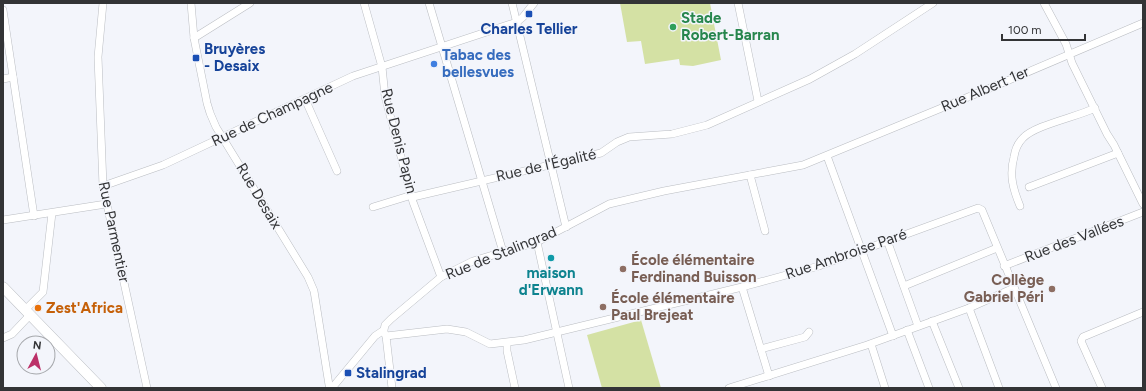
<svg xmlns="http://www.w3.org/2000/svg" width="1146" height="391" font-family="Figtree,sans-serif">
	<style>
		.green { fill: #d4e1a4 }
		.lines { fill: none; stroke-linecap: round; stroke-linejoin: round }
		.minor-casing { stroke: #babdc2; stroke-width: 8 }
		.primary-casing { stroke: #babdc2; stroke-width: 11 }
		.minor { stroke: #fff; stroke-width: 7 }
		.primary { stroke: #fff; stroke-width: 10 }
		.transit-dot { fill: #1a4fb4; stroke: #f3f5fb; stroke-width: 1.5 }
		.leisure-dot { fill: #2e9e5b; stroke: #f3f5fb; stroke-width: 1.5 }
		.shop-dot { fill: #3f7fe0; stroke: #f3f5fb; stroke-width: 1.5 }
		.culture-dot { fill: #0f9aa8; stroke: #f3f5fb; stroke-width: 1.5 }
		.education-dot { fill: #8d6e63; stroke: #f3f5fb; stroke-width: 1.5 }
		.food-dot { fill: #e8710a; stroke: #f3f5fb; stroke-width: 1.5 }
		.labels { text-anchor: middle; dominant-baseline: central; stroke-width: 3; stroke-linejoin: round; paint-order: stroke }
		.leisure-label { font-size: 15px; font-weight: bold; fill: #27864d; stroke: #f3f5fb; text-anchor: start }
		.transit-label { font-size: 15px; font-weight: bold; fill: #164399; stroke: #f3f5fb; text-anchor: start }
		.shop-label { font-size: 15px; font-weight: bold; fill: #366cbe; stroke: #f3f5fb; text-anchor: start }
		.street-label { font-size: 15px; fill: #333436; stroke: #f3f5fb }
		.education-label { font-size: 15px; font-weight: bold; fill: #785e54; stroke: #f3f5fb; text-anchor: start }
		.culture-label { font-size: 15px; font-weight: bold; fill: #0d838f; stroke: #f3f5fb }
		.food-label { font-size: 15px; font-weight: bold; fill: #c56008; stroke: #f3f5fb; text-anchor: start }
	</style>
	<rect width="100%" height="100%" fill="#f3f5fb"/>
	<!-- green -->
	<g class="green">
		<polygon points="620,3 710,3 721,60 693,66 680,65 679,59 645,64 641,41 627,42"/>
		<polygon points="641,320 661,388 602,388 587,335"/>
	</g>
	<g class="lines">
		<!-- minor casing -->
		<g class="minor-casing">
			<g id="minor">
				<polyline points="103,3 98,57 103,186 147,388"/>
				<polyline points="191,3 194,38 207,103 210,113 216,127 308,277 314,291 329,385 331,388"/>
				<polyline points="364,3 382,67 385,96 413,202 441,277"/>
				<polyline points="429,3 503,252"/>
				<polyline points="512,3 566,227"/>
				<polyline points="738,3 758,101"/>
				<polyline points="1044,3 1066,44 1072,63 1107,134 1114,145 1143,204"/>
				<polyline points="3,10 34,216"/>
				<polyline points="194,38 250,3"/>
				<polyline points="3,79 13,77"/>
				<polyline points="305,99 337,171"/>
				<polyline points="827,156 893,336"/>
				<polyline points="750,175 765,231"/>
				<polyline points="103,186 163,165 353,76 517,22 523,17 534,3"/>
				<polyline points="1029,187 1118,153"/>
				<polyline points="413,197 601,153 617,142 629,137 672,134 707,125 810,79 855,54 933,3"/>
				<path d="M 1020,206 C 1013,189 1009,175 1014,157 C 1015,150 1018,143 1023,138 C 1035,125 1077,117 1095,108"/>
				<polyline points="373,207 412,195"/>
				<polyline points="3,220 106,204"/>
				<polyline points="887,240 918,326"/>
				<polyline points="537,242 569,388"/>
				<polyline points="1004,266 1143,212"/>
				<polyline points="904,286 997,248"/>
				<polyline points="742,287 769,376"/>
				<polyline points="969,308 999,388"/>
				<polyline points="25,310 43,292 52,213"/>
				<polyline points="932,321 959,388"/>
				<polyline points="907,330 929,388"/>
				<polyline points="384,332 386,336 392,388"/>
				<polyline points="386,336 447,329 466,332 490,344 524,340 742,287 819,266 978,208 982,210 1056,388"/>
				<polyline points="3,338 12,334 30,315"/>
				<polyline points="507,343 507,351 515,388"/>
				<polyline points="871,344 885,388"/>
				<polyline points="761,349 805,337 809,332"/>
				<polyline points="332,388 375,336 384,330 385,325 391,319 441,277 473,261 537,242 609,204 664,191 803,165 995,86 1143,23"/>
				<polyline points="729,388 867,345 969,308 1014,288"/>
				<polyline points="1102,388 1081,341 1083,337 1143,312"/>
			</g>
		</g>
		<!-- primary casing -->
		<g class="primary-casing">
			<polyline id="primary" points="3,287 101,388"/>
		</g>
		<!-- minor -->
		<use href="#minor" class="minor"/>
		<!-- primary -->
		<use href="#primary" class="primary"/>
	</g>
	<!-- markers -->
	<g class="transit-dot">
		<rect x="525" y="10" width="8" height="8" rx="2"/>
		<rect x="192" y="54" width="8" height="8" rx="2"/>
		<rect x="344" y="369" width="8" height="8" rx="2"/>
	</g>
	<circle class="leisure-dot" cx="673" cy="27" r="4"/>
	<circle class="shop-dot" cx="434" cy="64" r="4"/>
	<circle class="culture-dot" cx="551" cy="258" r="4"/>
	<g class="education-dot">
		<circle cx="623" cy="269" r="4"/>
		<circle cx="1052" cy="289" r="4"/>
		<circle cx="603" cy="307" r="4"/>
	</g>
	<circle class="food-dot" cx="38" cy="308" r="4"/>
	<g class="labels">
		<!-- leisure labels -->
		<g class="leisure-label">
			<text x="681" y="18">Stade<tspan x="681" dy="17">Robert-Barran</tspan></text>
		</g>
		<!-- transit labels -->
		<g class="transit-label">
			<text x="529" y="29" text-anchor="middle">Charles Tellier</text>
			<text x="204" y="49">Bruyères<tspan x="204" dy="17">- Desaix</tspan></text>
			<text x="356" y="373">Stalingrad</text>
		</g>
		<!-- shop labels -->
		<g class="shop-label">
			<text x="442" y="55">Tabac des<tspan x="442" dy="17">bellesvues</tspan></text>
		</g>
		<!-- street labels -->
		<g class="street-label">
			<text transform="translate(985 89) rotate(-23)">Rue Albert 1er</text>
			<text transform="translate(272 114) rotate(-25)">Rue de Champagne</text>
			<text transform="translate(399 141) rotate(76)">Rue Denis Papin</text>
			<text transform="translate(546 165) rotate(-13)">Rue de l'Égalité</text>
			<text transform="translate(259 196) rotate(59)">Rue Desaix</text>
			<text transform="translate(114 232) rotate(78)">Rue Parmentier</text>
			<text transform="translate(1074 239) rotate(-21)">Rue des Vallées</text>
			<text transform="translate(501 253) rotate(-22)">Rue de Stalingrad</text>
			<text transform="translate(846 254) rotate(-19)">Rue Ambroise Paré</text>
		</g>
		<!-- education labels -->
		<g class="education-label">
			<text x="631" y="260">École élémentaire<tspan x="631" dy="17">Ferdinand Buisson</tspan></text>
			<text x="1044" y="280" text-anchor="end">Collège<tspan x="1044" dy="17">Gabriel Péri</tspan></text>
			<text x="611" y="298">École élémentaire<tspan x="611" dy="17">Paul Brejeat</tspan></text>
		</g>
		<!-- culture labels -->
		<g class="culture-label">
			<text x="551" y="273">maison<tspan x="551" dy="17">d'Erwann</tspan></text>
		</g>
		<!-- food labels -->
		<g class="food-label">
			<text x="46" y="308">Zest'Africa</text>
		</g>
	</g>
	<!-- border -->
	<rect width="1146" height="391" fill="none" stroke="#333436" stroke-width="8"/>
	<!-- north arrow -->
	<g transform="translate(36 355) rotate(7)"><circle r="19" fill="#f3f5fb" stroke="#a6a8ac"/>
	<path d="M0-3L7 15L0 10L-7 15Z" fill="#bc3068"/>
	<text y="-6" font-size="11" font-weight="bold" text-anchor="middle" fill="#333436">N</text>
	</g>
	<!-- scale -->
	<path d="M1002 34v6h83v-6" fill="none" stroke="#333436" stroke-width="2"/>
	<text x="1008" y="34" font-size="12" fill="#333436" stroke="#f3f5fb" stroke-width="3" paint-order="stroke">100 m</text>
</svg>
